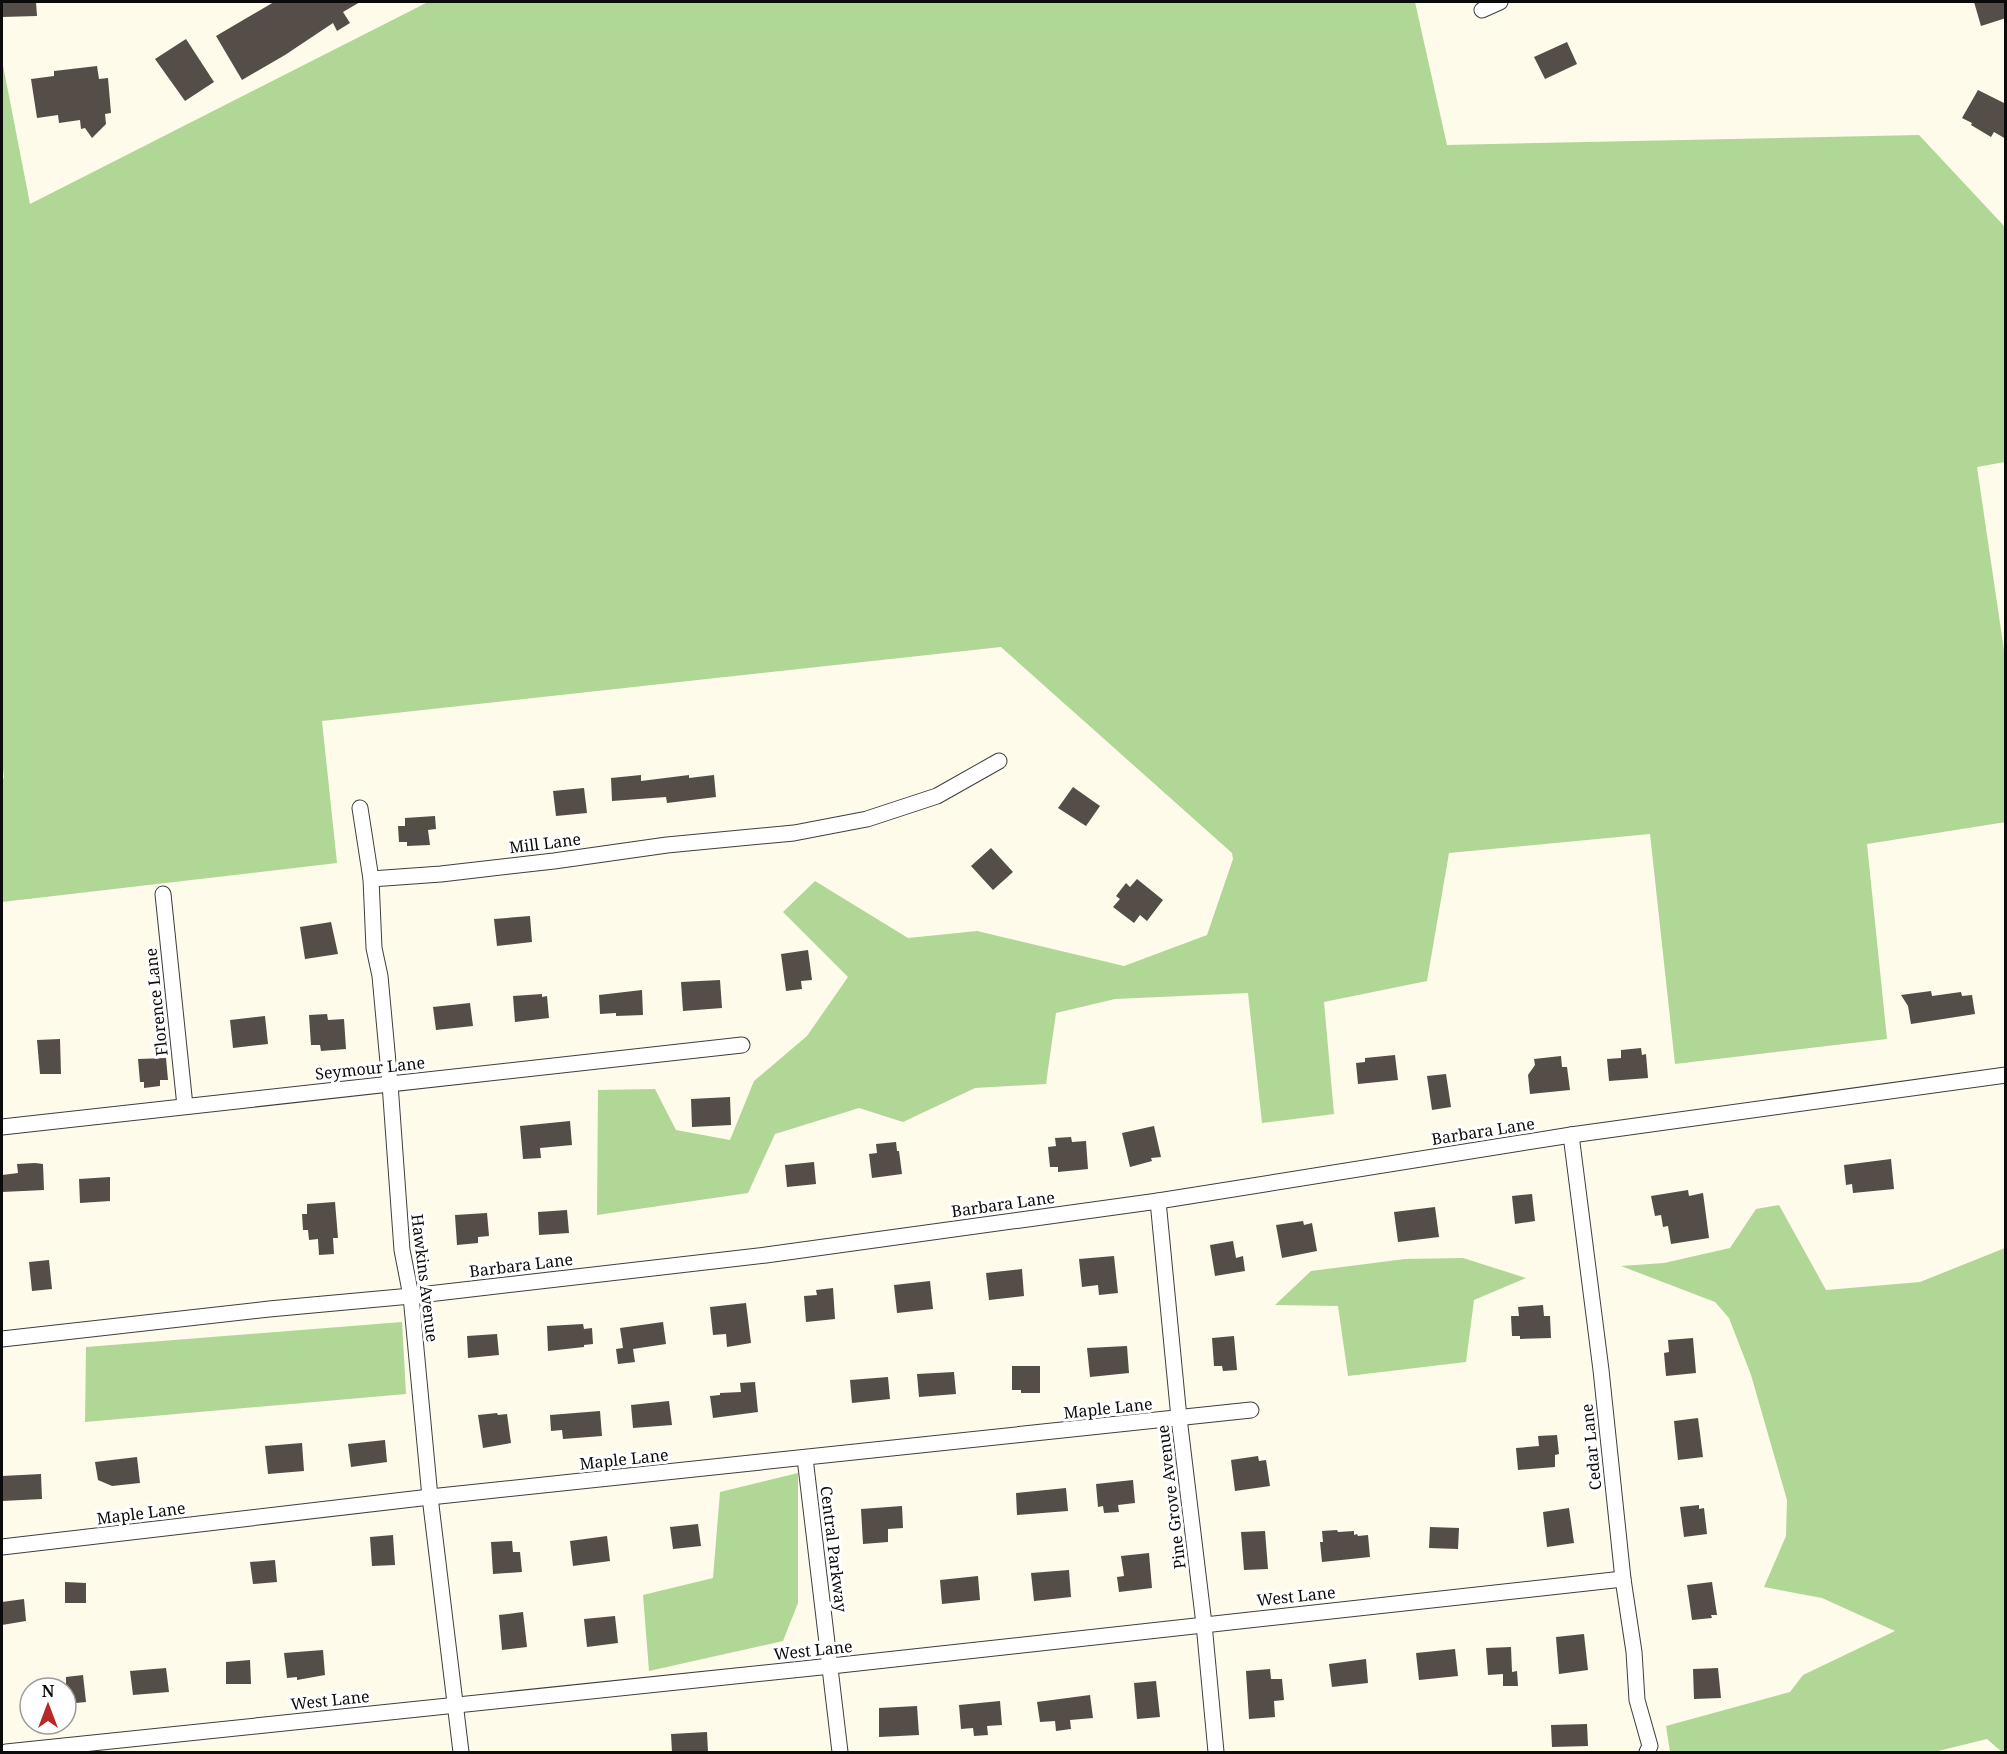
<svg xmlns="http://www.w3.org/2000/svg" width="2007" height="1754" font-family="'Noto Serif',serif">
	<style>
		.forest { fill: #b0d796 }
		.building { fill: #544d48 }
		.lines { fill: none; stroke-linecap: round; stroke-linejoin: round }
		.street-casing { stroke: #3e3e3e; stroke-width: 17 }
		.street { stroke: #fff; stroke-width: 15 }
		.labels { text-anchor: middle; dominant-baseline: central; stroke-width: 6; stroke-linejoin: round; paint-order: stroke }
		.street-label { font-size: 16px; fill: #0b0b0b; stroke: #fff }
	</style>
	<rect width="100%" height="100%" fill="#fefbeb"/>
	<!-- forest -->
	<g class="forest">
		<polygon points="428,2 1415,2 1447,145 1919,135 2005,227 2005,462 1977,467 2005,657 2006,822 1867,844 1887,1039 1675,1064 1650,834 1449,853 1427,981 1324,1002 1334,1114 1262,1123 1248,993 1115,999 1056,1013 1046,1084 975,1088 903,1122 859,1108 775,1134 748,1193 597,1215 598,1090 655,1089 676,1130 730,1140 754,1081 807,1036 848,977 783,912 815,881 908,938 977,931 1124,966 1207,935 1233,859 1232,853 1001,647 322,721 337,863 2,902 2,779 4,778 2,758 2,60 30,204"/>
		<polygon points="1779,1205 1826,1290 1920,1282 2005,1248 2005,1752 2002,1752 1987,1739 1934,1752 1670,1752 1666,1726 1790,1692 1803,1675 1895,1631 1822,1598 1764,1587 1786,1536 1787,1500 1751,1375 1729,1318 1715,1302 1621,1266 1664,1263 1730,1248 1756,1209"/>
		<polygon points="1463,1258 1526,1278 1474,1300 1466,1362 1348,1376 1338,1306 1275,1305 1311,1271 1405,1259"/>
		<polygon points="402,1322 406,1394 85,1422 86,1347"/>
		<polygon points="798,1473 798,1603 783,1641 649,1671 643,1595 713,1578 720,1492"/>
	</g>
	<!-- building -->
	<g class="building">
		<polygon points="2,2 36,2 37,16 2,17"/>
		<polygon points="274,2 360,2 343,12 350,23 337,31 333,23 285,55 242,80 216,36"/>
		<polygon points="1974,2 2006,2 2006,18 1981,26"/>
		<polygon points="186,39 214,82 185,101 155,59"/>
		<polygon points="1567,42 1577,64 1545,79 1534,57"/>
		<polygon points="97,66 99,79 108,78 111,113 105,114 106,124 92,138 85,128 81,129 80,120 59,123 58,115 37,118 31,79 54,76 54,71"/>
		<polygon points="1978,90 2006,104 2006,139 1994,132 1991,137 1971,125 1972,123 1962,118"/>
		<polygon points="641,775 641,781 689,775 689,778 714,775 716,797 667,803 666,797 612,801 611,778"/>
		<polygon points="1073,787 1100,806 1086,826 1058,808"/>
		<polygon points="584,788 587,813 556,816 553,791"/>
		<polygon points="435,816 436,829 428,830 430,845 407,846 407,842 399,842 398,826 405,826 405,818"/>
		<polygon points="991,848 1013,872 993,890 971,866"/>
		<polygon points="1137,879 1163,900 1147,921 1140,915 1134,923 1113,907 1120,899 1116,896 1126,883 1130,887"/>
		<polygon points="530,916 532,942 497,946 494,919"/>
		<polygon points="331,922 338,954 305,959 300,927"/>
		<polygon points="808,950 812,980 801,981 802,989 786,991 781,954"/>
		<polygon points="720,980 722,1008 683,1011 681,982"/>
		<polygon points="642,990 643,1015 616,1016 616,1013 600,1014 599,995"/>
		<polygon points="1931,991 1932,996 1961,992 1962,996 1972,995 1975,1014 1911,1024 1908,1006 1901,995"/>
		<polygon points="542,994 542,997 547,996 549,1018 515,1022 513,996"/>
		<polygon points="470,1003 473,1026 436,1030 433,1007"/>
		<polygon points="327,1014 328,1020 344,1019 346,1049 321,1051 320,1045 311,1045 309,1015"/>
		<polygon points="265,1016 268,1044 233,1048 230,1020"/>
		<polygon points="60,1039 61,1074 40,1074 37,1040"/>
		<polygon points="1641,1048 1642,1055 1646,1054 1648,1078 1609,1081 1607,1059 1621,1058 1621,1050"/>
		<polygon points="1395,1055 1398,1080 1358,1084 1356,1063 1365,1062 1365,1058"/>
		<polygon points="1561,1056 1562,1067 1567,1067 1570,1090 1530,1094 1528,1075 1535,1065 1534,1059"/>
		<polygon points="166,1058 168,1080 160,1080 160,1086 144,1088 144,1082 140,1082 138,1059"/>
		<polygon points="1446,1074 1451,1107 1432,1110 1427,1076"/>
		<polygon points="730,1097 731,1125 692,1127 691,1099"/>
		<polygon points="570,1121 572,1145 540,1148 541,1158 523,1159 520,1126"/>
		<polygon points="1154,1126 1161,1157 1151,1158 1152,1161 1130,1167 1122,1133"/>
		<polygon points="1071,1137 1072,1142 1086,1141 1088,1169 1058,1172 1058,1167 1050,1167 1048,1147 1056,1146 1055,1138"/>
		<polygon points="896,1142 897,1151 899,1151 902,1174 872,1178 869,1154 877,1153 876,1144"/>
		<polygon points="1891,1159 1894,1189 1853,1193 1852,1184 1846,1185 1844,1165"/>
		<polygon points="814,1162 816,1184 787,1187 785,1165"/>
		<polygon points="35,1163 43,1164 44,1190 2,1192 2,1175 18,1173 17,1164"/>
		<polygon points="110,1177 110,1201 80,1203 79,1179"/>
		<polygon points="1688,1190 1689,1196 1703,1193 1709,1238 1671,1244 1668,1226 1663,1227 1661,1215 1655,1216 1651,1196"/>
		<polygon points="1532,1194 1535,1221 1515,1224 1512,1196"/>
		<polygon points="335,1202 338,1238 333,1238 334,1254 319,1255 318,1239 309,1240 308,1230 303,1230 302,1214 307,1214 307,1204"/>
		<polygon points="1435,1207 1439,1237 1398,1242 1394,1212"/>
		<polygon points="567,1210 569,1233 539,1235 538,1212"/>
		<polygon points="487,1213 489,1236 478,1237 478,1243 457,1245 455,1215"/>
		<polygon points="1303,1221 1304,1225 1312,1223 1317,1251 1282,1258 1276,1225"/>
		<polygon points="1233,1241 1236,1258 1243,1256 1245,1271 1215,1276 1210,1245"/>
		<polygon points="1114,1256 1118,1293 1099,1295 1098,1285 1082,1287 1079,1259"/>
		<polygon points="49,1260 52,1289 32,1291 29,1262"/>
		<polygon points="1022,1269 1024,1296 989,1300 986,1273"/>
		<polygon points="930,1281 933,1309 897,1313 894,1285"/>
		<polygon points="833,1288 835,1319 806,1322 804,1296 817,1295 816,1290"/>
		<polygon points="746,1303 751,1343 727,1347 726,1334 713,1335 710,1307"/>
		<polygon points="1543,1305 1544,1316 1550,1316 1551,1338 1520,1339 1520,1336 1512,1336 1511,1316 1519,1316 1518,1307"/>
		<polygon points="663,1322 666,1344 633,1349 635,1362 618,1364 616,1349 623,1348 620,1328"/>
		<polygon points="583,1324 584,1329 592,1328 593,1344 584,1345 584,1347 548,1351 547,1326"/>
		<polygon points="497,1334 499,1355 468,1358 467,1336"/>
		<polygon points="1234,1336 1237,1370 1223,1371 1222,1366 1214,1366 1212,1338"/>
		<polygon points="1693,1338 1696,1373 1666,1376 1664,1353 1669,1352 1668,1340"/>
		<polygon points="1127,1346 1129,1373 1090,1377 1087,1348"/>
		<polygon points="1012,1366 1040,1366 1040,1393 1021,1393 1021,1390 1012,1390"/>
		<polygon points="954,1372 956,1394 919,1397 917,1374"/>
		<polygon points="888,1377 890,1399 852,1403 850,1380"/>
		<polygon points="755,1382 758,1412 713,1418 710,1396 720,1395 720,1393 741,1392 740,1383"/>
		<polygon points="669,1401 672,1425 633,1428 631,1405"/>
		<polygon points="600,1411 602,1436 563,1439 562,1430 551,1431 550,1415"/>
		<polygon points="497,1413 498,1415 507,1414 511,1443 483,1448 478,1415"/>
		<polygon points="1698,1418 1703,1457 1678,1460 1674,1421"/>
		<polygon points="1557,1435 1559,1454 1555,1455 1555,1467 1518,1470 1516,1448 1539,1446 1538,1436"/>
		<polygon points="385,1440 387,1462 351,1467 348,1444"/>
		<polygon points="302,1443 304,1471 268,1474 265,1446"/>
		<polygon points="1258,1456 1259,1461 1266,1460 1270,1486 1235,1491 1231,1460"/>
		<polygon points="137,1457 140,1483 112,1486 98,1480 95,1462"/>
		<polygon points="41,1474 42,1499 2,1501 2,1476"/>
		<polygon points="1133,1480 1135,1503 1118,1505 1119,1512 1104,1513 1103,1506 1098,1507 1096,1484"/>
		<polygon points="1066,1488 1068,1511 1017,1515 1016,1493"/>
		<polygon points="1699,1505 1699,1509 1704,1508 1707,1534 1684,1537 1680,1507"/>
		<polygon points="902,1506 903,1528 888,1529 888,1542 863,1544 861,1509"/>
		<polygon points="1569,1508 1574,1543 1547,1547 1543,1512"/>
		<polygon points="698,1524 701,1546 673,1549 670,1527"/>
		<polygon points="1430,1527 1459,1528 1458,1549 1429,1548"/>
		<polygon points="1337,1530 1338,1532 1354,1531 1354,1535 1357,1534 1358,1536 1368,1535 1370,1557 1322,1562 1320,1542 1323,1542 1322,1531"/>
		<polygon points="1265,1531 1268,1569 1244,1570 1241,1532"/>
		<polygon points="393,1535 395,1565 372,1566 370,1537"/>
		<polygon points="607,1536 610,1561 573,1566 570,1541"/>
		<polygon points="512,1541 513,1552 520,1552 522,1572 493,1574 491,1542"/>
		<polygon points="1149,1553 1152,1588 1119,1592 1117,1577 1124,1576 1121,1556"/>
		<polygon points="275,1560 277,1582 253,1584 250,1562"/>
		<polygon points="1069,1570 1071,1597 1034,1601 1031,1573"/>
		<polygon points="978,1576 980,1600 942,1604 940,1580"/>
		<polygon points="65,1582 86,1583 86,1603 65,1603"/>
		<polygon points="1712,1582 1717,1615 1711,1615 1712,1618 1692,1620 1687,1585"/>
		<polygon points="24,1599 26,1621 2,1625 2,1602"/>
		<polygon points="523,1612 527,1647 502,1650 499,1615"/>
		<polygon points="615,1616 618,1643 587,1647 584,1619"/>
		<polygon points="1584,1634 1588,1670 1559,1674 1556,1637"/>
		<polygon points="1511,1647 1512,1672 1517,1671 1518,1686 1503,1686 1503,1674 1488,1675 1486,1648"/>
		<polygon points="1455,1649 1458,1676 1419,1680 1416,1653"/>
		<polygon points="323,1650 325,1675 297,1680 297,1677 287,1678 284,1653"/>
		<polygon points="1366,1659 1368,1683 1332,1687 1329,1664"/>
		<polygon points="250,1660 251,1684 226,1684 226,1662"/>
		<polygon points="166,1668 169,1692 133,1695 130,1671"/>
		<polygon points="1718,1668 1721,1698 1694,1699 1693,1669"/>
		<polygon points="1270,1669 1271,1679 1282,1679 1284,1700 1274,1701 1275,1717 1249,1719 1246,1671"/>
		<polygon points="83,1675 86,1702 66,1704 66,1677"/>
		<polygon points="1156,1681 1160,1717 1137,1719 1134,1683"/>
		<polygon points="1090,1695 1093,1718 1070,1720 1071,1729 1056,1731 1055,1721 1040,1722 1037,1702"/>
		<polygon points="1000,1701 1002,1725 987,1726 988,1735 974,1736 973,1728 961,1729 959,1705"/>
		<polygon points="917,1706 919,1735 879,1737 879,1708"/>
		<polygon points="1587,1724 1588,1746 1552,1747 1551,1725"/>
		<polygon points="707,1732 708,1752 672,1752 671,1734"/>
	</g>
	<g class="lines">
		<!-- street casing -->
		<g class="street-casing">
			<g id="street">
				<polyline points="1482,10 1500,2"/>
				<polyline points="360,808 371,879 374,948 380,976 390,1084 402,1250 411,1296 430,1497 461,1752"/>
				<polyline points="371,879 441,874 554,861 667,845 794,833 867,819 937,796 999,761"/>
				<polyline points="163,894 185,1106"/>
				<polyline points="2,1127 742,1045"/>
				<polyline points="1571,1135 1601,1370 1623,1579 1634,1652 1637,1700 1650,1746 1647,1752"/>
				<polyline points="1158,1201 1179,1418 1204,1624 1216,1752"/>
				<polyline points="2,1339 269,1309 411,1296 766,1255 1158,1201 1571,1135 2006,1075"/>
				<polyline points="805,1458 840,1752"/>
				<polyline points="2,1547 430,1497 1251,1410"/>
				<polyline points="6,1752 831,1666 1623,1579"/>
			</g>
		</g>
		<!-- street -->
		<use href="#street" class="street"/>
	</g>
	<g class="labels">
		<!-- street labels -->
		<g class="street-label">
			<text transform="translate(545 843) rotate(-7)">Mill Lane</text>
			<text transform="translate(156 1002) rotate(-96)">Florence Lane</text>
			<text transform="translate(370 1068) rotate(-6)">Seymour Lane</text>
			<text transform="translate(1483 1131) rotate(-9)">Barbara Lane</text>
			<text transform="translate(1003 1204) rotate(-8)">Barbara Lane</text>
			<text transform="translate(521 1265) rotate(-7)">Barbara Lane</text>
			<text transform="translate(425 1278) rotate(83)">Hawkins Avenue</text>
			<text transform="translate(1108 1408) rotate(-6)">Maple Lane</text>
			<text transform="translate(1591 1447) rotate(-96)">Cedar Lane</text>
			<text transform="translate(624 1459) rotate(-6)">Maple Lane</text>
			<text transform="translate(1171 1497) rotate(-97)">Pine Grove Avenue</text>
			<text transform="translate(141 1513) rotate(-7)">Maple Lane</text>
			<text transform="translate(834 1549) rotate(83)">Central Parkway</text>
			<text transform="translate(1296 1596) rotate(-6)">West Lane</text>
			<text transform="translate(813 1650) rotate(-6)">West Lane</text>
			<text transform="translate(330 1700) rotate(-6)">West Lane</text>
		</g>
	</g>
	<!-- border -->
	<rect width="2007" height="1754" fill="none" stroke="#0b0b0b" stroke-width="6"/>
	<!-- north arrow -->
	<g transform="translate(48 1706)"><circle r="28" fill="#ffffff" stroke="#9d9d9d" stroke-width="1.5"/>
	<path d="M0-4.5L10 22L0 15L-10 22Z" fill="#b72829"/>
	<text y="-9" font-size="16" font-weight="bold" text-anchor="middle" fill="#0b0b0b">N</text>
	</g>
</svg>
